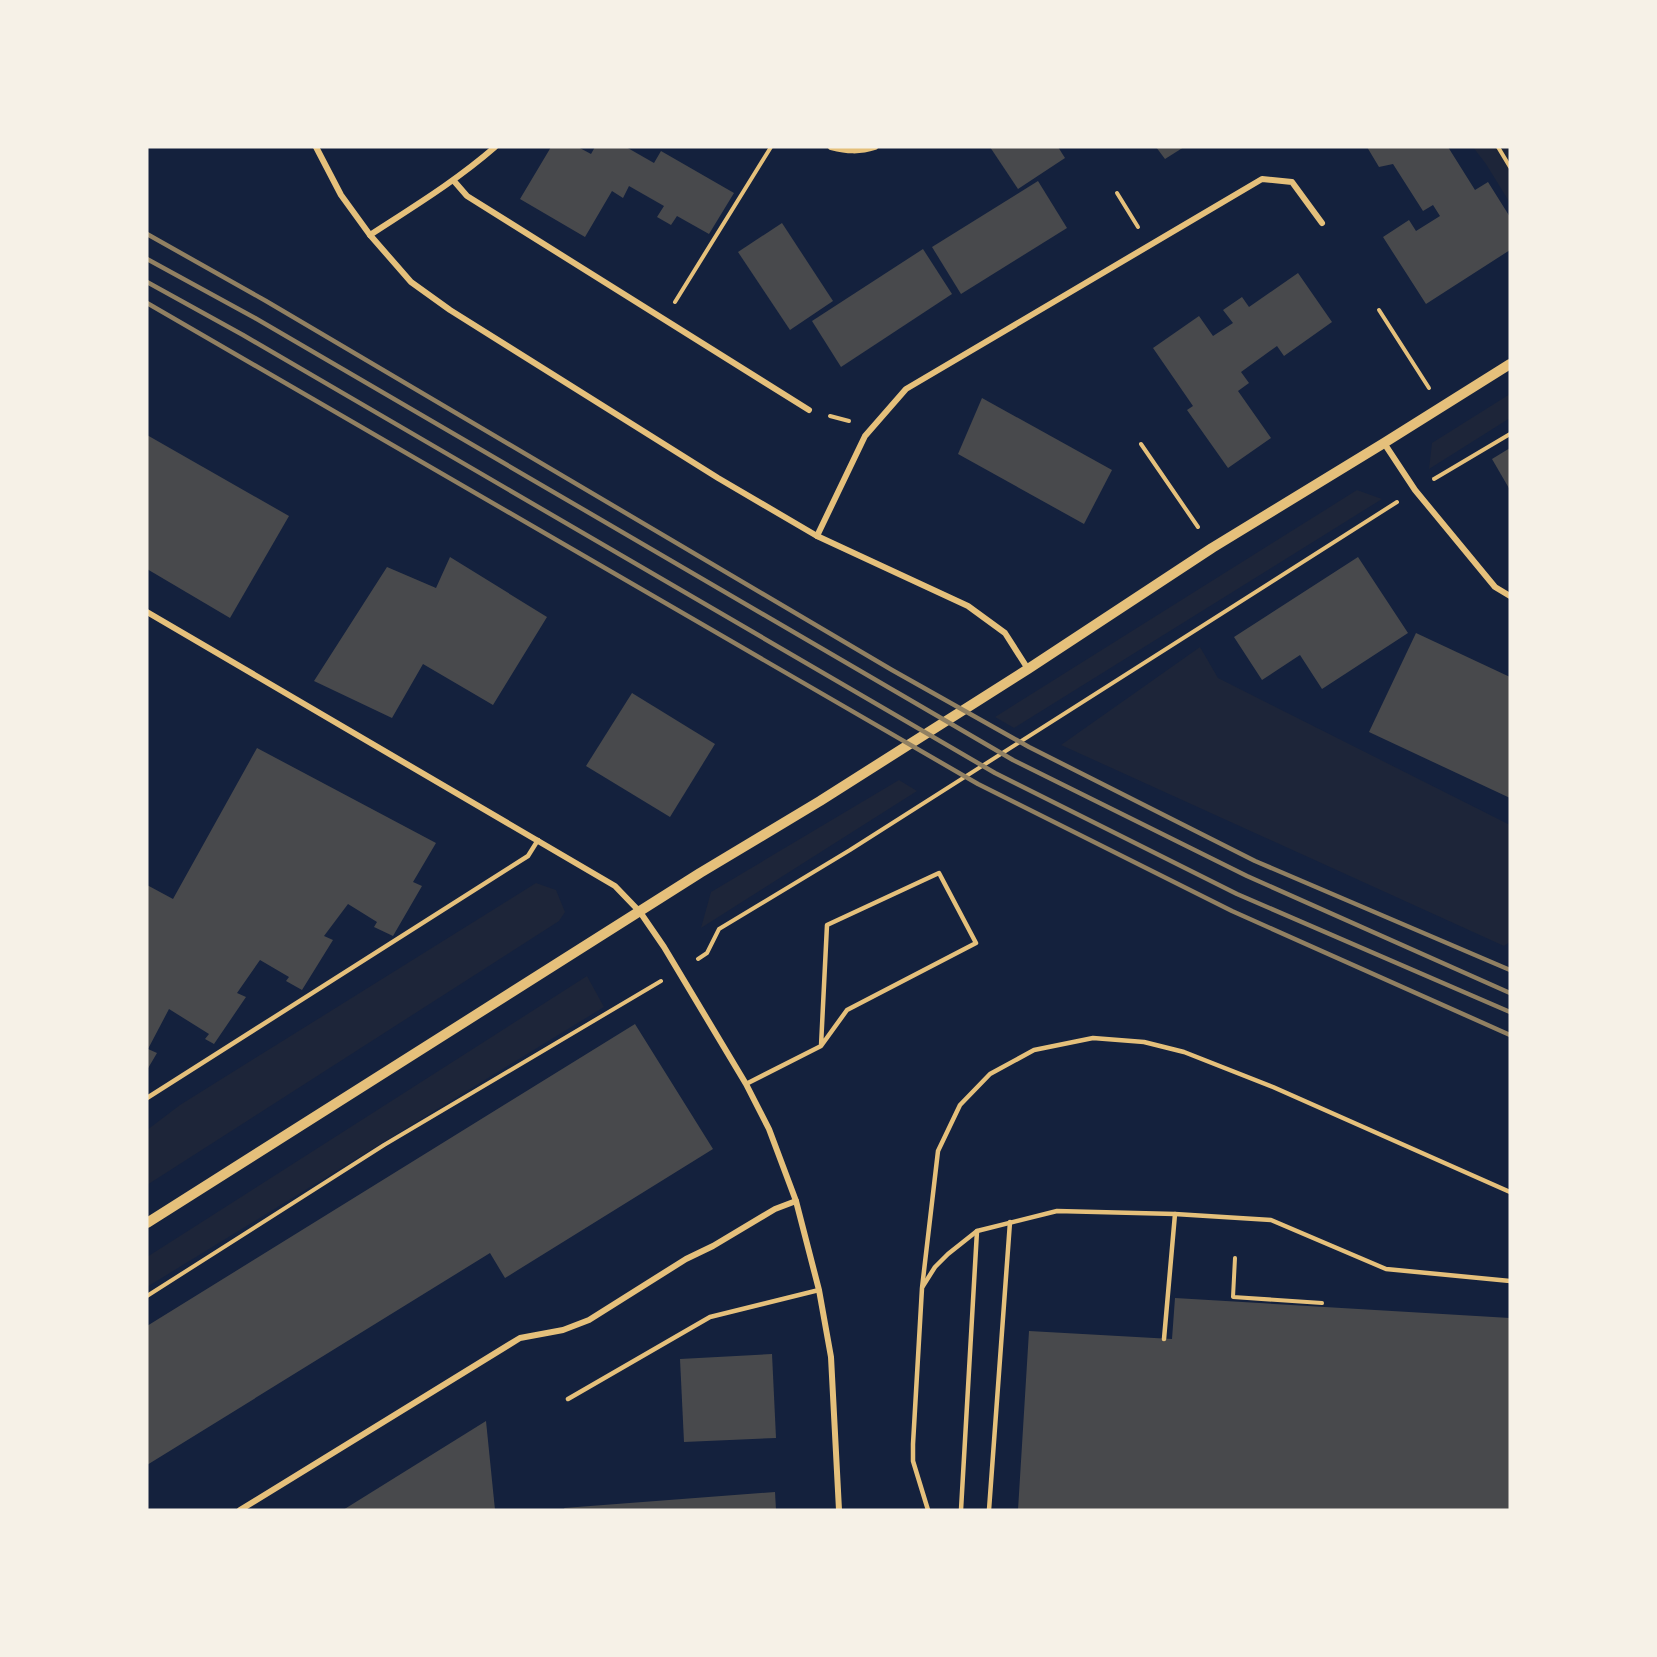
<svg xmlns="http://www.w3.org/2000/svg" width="1657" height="1657" font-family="'Times New Roman',serif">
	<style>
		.green { fill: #1d2539 }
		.building { fill: #48494c }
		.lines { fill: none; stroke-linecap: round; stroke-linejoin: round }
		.path { stroke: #e5c07b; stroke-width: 4 }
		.service { stroke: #e5c07b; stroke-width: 4.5 }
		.minor { stroke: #e5c07b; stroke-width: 6 }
		.tertiary { stroke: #e5c07b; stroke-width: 10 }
		.rail { stroke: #918062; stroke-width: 4.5 }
	</style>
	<rect width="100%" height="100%" fill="#14213d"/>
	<!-- green -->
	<g class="green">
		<polygon points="1473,147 1510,147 1510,203 1486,164"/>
		<polygon points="1510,394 1510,418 1429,469 1432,443"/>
		<polygon points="1357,490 1382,499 1014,728 995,717"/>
		<polygon points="1200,647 1218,678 1510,825 1510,942 1504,946 1061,745"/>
		<polygon points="899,780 917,791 701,928 711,892"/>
		<polygon points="536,883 556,890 565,912 559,921 147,1185 147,1130 180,1105"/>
		<polygon points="587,976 604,1007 147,1287 147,1257"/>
	</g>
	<!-- building -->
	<g class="building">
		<polygon points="551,147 578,147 591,154 595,147 626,147 654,163 661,151 734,193 709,234 677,216 671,225 657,217 664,206 629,186 623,198 612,191 585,237 520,199"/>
		<polygon points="990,147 1058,147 1065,158 1018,189"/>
		<polygon points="1156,147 1184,147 1165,159"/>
		<polygon points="1367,147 1448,147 1475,190 1488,182 1510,217 1510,250 1426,304 1383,237 1409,220 1416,231 1440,216 1433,205 1423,211 1393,164 1379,167"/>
		<polygon points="1038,181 1067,228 961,294 932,247"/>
		<polygon points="782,223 833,301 790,330 738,252"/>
		<polygon points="923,249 952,294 841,367 812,321"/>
		<polygon points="1298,273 1332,322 1284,356 1277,346 1241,372 1249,383 1238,391 1271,438 1228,468 1187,410 1193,406 1153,348 1199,316 1213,336 1233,323 1223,310 1242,297 1249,307"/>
		<polygon points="982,398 1112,470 1084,524 958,454"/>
		<polygon points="147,435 289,516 230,618 147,569"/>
		<polygon points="1510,448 1510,490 1492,459"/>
		<polygon points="450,557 547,617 493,705 423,664 392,718 314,681 387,567 436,588"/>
		<polygon points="1358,557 1408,633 1322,689 1300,655 1262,680 1234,637"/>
		<polygon points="1416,633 1510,677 1510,798 1369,732"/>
		<polygon points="632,693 715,744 670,817 586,766"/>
		<polygon points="257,748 436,843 413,882 422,886 393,936 374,927 377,922 348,904 324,936 333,940 302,990 286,981 289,977 260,960 237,993 246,997 214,1044 205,1039 209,1034 169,1009 148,1049 157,1053 147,1070 147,885 173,899"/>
		<polygon points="635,1024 713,1149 505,1278 490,1253 147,1465 147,1326"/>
		<polygon points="1175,1298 1510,1318 1510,1510 1018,1510 1029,1331 1172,1339"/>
		<polygon points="772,1354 776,1438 684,1442 680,1359"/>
		<polygon points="486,1421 495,1510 343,1510"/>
		<polygon points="775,1492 776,1510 565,1510 564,1508"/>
	</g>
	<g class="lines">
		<!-- path -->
		<g class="path">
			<polyline points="1498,147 1510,167"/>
			<polyline points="1117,193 1138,227"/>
			<polyline points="675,302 771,147"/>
			<polyline points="1379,310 1429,388"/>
			<polyline points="830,416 849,421"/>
			<polyline points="1141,444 1198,527"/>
			<polyline points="1434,479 1510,434"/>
			<polyline points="698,959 707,953 719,929 850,850 1397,502"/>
			<polyline points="1235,1258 1233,1297 1322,1303"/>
			<polyline points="147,1296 384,1145 661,981"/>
		</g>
		<!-- service -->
		<g class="service">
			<polyline points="746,1084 821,1046 847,1010 976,943 939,873 827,925 821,1046"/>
			<polyline points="147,1098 528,856 538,840"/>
			<polyline points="923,1286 935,1267 948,1254 977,1231 1057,1211 1175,1214 1271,1220 1386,1269 1510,1281"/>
			<polyline points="1164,1339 1175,1214"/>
			<polyline points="568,1399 710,1317 819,1290"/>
			<polyline points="928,1510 913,1461 913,1444 922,1288 938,1151 960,1105 990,1074 1034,1050 1093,1038 1144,1042 1184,1052 1273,1087 1510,1192"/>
			<polyline points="961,1510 977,1231"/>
			<polyline points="989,1510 1010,1222"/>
		</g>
		<!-- minor -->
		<g class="minor">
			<polyline points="316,147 341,195 370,235 411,282 450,310 718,478 817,536 968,606 1005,633 1028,669"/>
			<path d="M 831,147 C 847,151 859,152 875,147"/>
			<polyline points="454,181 467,196 809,410"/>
			<path d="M 370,235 C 413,207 456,181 495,147"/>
			<polyline points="1384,443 1415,490 1495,587 1510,596"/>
			<polyline points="817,536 865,436 906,389 1262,179 1292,182 1322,223"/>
			<polyline points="147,612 615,886 640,912 664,947 746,1084 769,1129 796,1201 819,1290 831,1357 839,1510"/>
			<polyline points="240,1510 520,1338 563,1330 589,1320 686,1259 713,1246 775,1209 796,1201"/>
		</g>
		<!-- tertiary -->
		<polyline class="tertiary" points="147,1223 700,873 820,801 1028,669 1212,548 1384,443 1510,364"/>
		<!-- rail -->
		<g class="rail">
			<polyline points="147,234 266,301 892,670 1029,747 1255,861 1510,970"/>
			<polyline points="147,259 255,318 1013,760 1247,876 1510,993"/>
			<polyline points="147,282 243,335 995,773 1237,894 1510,1012"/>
			<polyline points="147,303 978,784 1232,911 1510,1035"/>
		</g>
	</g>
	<!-- border -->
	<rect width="1657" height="1657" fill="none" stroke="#f6f1e7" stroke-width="297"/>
</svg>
